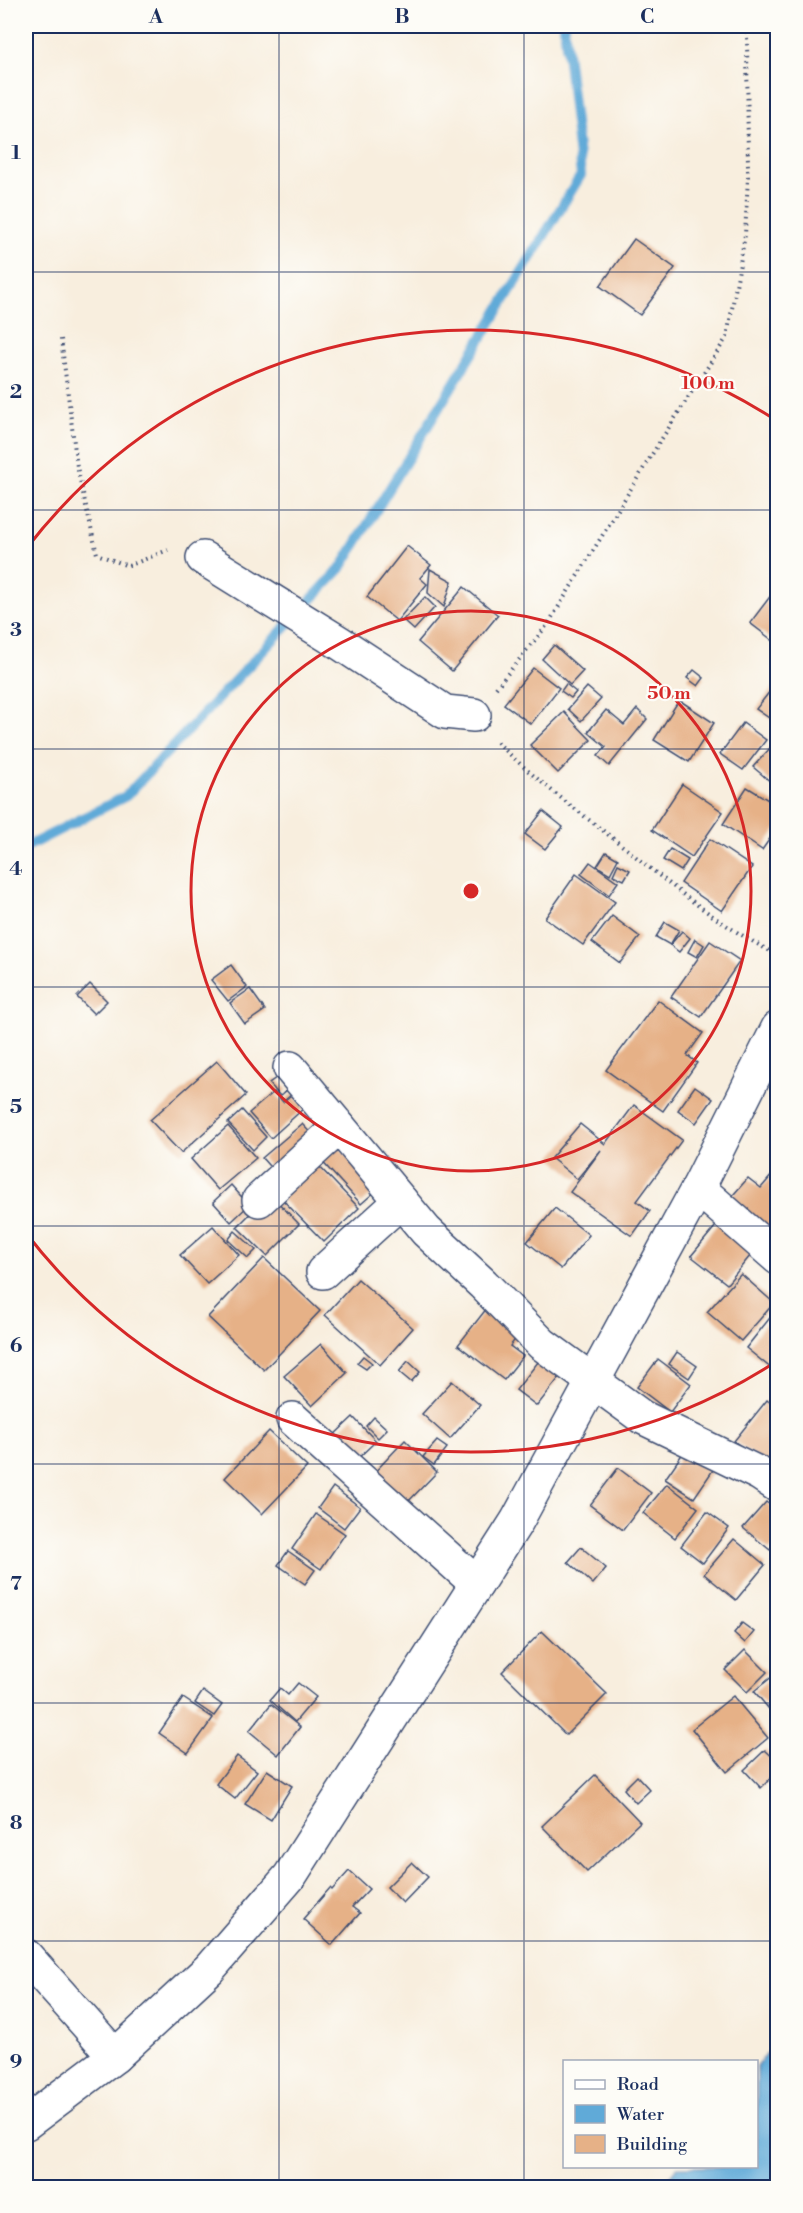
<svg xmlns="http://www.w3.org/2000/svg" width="803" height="2213" font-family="'Libre Bodoni',serif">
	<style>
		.water { fill: #60aad8; stroke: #3e6c9b; stroke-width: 1.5 }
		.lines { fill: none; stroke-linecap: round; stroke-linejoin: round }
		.stream { stroke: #60aad8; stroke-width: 10 }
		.building { fill: #e6b187 }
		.minor-casing { stroke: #3c4c71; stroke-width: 36 }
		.path { stroke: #3c4c71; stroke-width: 4; stroke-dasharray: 1.5 4.5; stroke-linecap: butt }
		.minor { stroke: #fff; stroke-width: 33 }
		.grid { fill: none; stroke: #1b2f5e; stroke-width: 1.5; stroke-opacity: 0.55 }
		.ring { fill: none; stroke: #d62828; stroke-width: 3 }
		.centre { fill: #d62828; stroke: #fdfcf7; stroke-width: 3 }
		.ring-label { font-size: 18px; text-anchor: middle; font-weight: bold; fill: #d62828; stroke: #fdfcf7; stroke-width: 4.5; stroke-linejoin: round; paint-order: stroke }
		.neatline { fill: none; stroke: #1b2f5e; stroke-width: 2 }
		.grid-label { font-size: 20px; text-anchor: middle; font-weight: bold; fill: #1b2f5e }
	</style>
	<rect width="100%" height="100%" fill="#fdfcf7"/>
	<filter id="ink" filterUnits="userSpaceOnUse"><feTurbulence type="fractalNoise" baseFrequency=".0167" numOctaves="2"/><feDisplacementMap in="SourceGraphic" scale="12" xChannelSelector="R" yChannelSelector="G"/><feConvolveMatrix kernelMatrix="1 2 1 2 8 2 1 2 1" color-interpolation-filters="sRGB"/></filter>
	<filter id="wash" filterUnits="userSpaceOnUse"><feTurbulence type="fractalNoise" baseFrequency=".008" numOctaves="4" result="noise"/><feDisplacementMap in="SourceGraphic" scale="24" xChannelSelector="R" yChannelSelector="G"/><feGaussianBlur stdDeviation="1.35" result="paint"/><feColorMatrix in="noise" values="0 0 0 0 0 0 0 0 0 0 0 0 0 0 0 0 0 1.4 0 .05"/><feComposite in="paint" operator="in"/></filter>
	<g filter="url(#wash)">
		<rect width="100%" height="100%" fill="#f8eede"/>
		<!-- water -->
		<polygon class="water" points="777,2040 777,2187 661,2187 677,2167 756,2166 757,2066"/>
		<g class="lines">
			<!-- stream -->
			<polyline class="stream" points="26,847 126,796 341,568 581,175 564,26"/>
		</g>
		<g id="blocks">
			<!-- building -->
			<g class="building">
				<polygon points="634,239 675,268 640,315 600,286"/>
				<polygon points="407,546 431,565 420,578 427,584 397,621 367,597"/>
				<polygon points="430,569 452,581 444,607 428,593"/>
				<polygon points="464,587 498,615 452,671 418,642"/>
				<polygon points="775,590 778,592 778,640 776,643 750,623"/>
				<polygon points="425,597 435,607 414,630 403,620"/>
				<polygon points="554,645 583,671 570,685 542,659"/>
				<polygon points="533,668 559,688 531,724 504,704"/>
				<polygon points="694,670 704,678 698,686 687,678"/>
				<polygon points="778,681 778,724 756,709"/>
				<polygon points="566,684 576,692 571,698 561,691"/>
				<polygon points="587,687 601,699 581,721 568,709"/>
				<polygon points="679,700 714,723 689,762 654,740"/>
				<polygon points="637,709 647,719 609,766 598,756 606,747 588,732 606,710 624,725"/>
				<polygon points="564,712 591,740 558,773 530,745"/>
				<polygon points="743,723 766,740 743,770 720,754"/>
				<polygon points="772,746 778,751 778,788 753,767"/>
				<polygon points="682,784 723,812 692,857 652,830"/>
				<polygon points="747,787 778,806 778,827 762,850 723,824"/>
				<polygon points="543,811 563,827 545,849 525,834"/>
				<polygon points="710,839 752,867 722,911 681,883"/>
				<polygon points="670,849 688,860 681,871 663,860"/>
				<polygon points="606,852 618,859 610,874 597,866"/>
				<polygon points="590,862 618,882 609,895 581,874"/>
				<polygon points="618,864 630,870 624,880 613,875"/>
				<polygon points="576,874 615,902 583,945 545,918"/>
				<polygon points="612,916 640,937 620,963 592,942"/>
				<polygon points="665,922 679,930 670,945 656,937"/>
				<polygon points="682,931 690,938 679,952 670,945"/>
				<polygon points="695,939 704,945 697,957 688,952"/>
				<polygon points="710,941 740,961 701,1017 671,997"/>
				<polygon points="231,965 247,987 228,1001 211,980"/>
				<polygon points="90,984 107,1001 94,1014 77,997"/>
				<polygon points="250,989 265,1010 245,1024 230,1003"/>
				<polygon points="658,1000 703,1033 687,1055 697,1063 663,1111 606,1070"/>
				<polygon points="217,1061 246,1095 181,1153 150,1120"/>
				<polygon points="276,1078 287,1090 280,1096 269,1083"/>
				<polygon points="695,1086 713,1099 696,1123 678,1110"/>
				<polygon points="274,1092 283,1102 292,1094 304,1108 271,1138 249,1113"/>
				<polygon points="634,1105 682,1140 637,1201 650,1211 632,1236 570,1192 601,1150 577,1179 551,1158 580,1124 605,1144"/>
				<polygon points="242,1110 266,1137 253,1150 228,1123"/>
				<polygon points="302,1124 317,1140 276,1174 262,1158"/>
				<polygon points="228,1126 256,1158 218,1190 191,1159"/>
				<polygon points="333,1141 378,1189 361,1204 317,1156"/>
				<polygon points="314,1161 359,1208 324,1242 278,1195"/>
				<polygon points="773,1174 778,1177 778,1223 768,1235 727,1202 748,1178 761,1188"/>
				<polygon points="231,1185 249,1205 231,1222 213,1202"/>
				<polygon points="270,1194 299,1224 267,1256 237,1227"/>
				<polygon points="555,1208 589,1235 561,1269 527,1242"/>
				<polygon points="720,1221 755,1250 727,1284 691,1256"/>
				<polygon points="213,1226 239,1255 207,1284 180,1255"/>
				<polygon points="235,1231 256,1250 248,1258 228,1240"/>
				<polygon points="264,1258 320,1311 264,1370 208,1317"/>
				<polygon points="741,1274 774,1303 741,1341 707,1312"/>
				<polygon points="358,1279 413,1328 380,1365 325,1315"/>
				<polygon points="487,1308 520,1333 510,1346 523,1356 504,1380 458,1345"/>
				<polygon points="773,1314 778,1317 778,1374 746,1348"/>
				<polygon points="321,1344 347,1373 312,1406 284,1376"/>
				<polygon points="677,1352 697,1366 689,1378 669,1364"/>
				<polygon points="363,1356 372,1363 366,1369 357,1363"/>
				<polygon points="542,1357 563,1373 537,1406 516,1390"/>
				<polygon points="658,1359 691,1384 670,1412 637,1387"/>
				<polygon points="408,1361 420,1372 411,1382 399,1372"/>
				<polygon points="452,1381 480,1405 450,1439 422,1414"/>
				<polygon points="767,1400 778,1409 778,1475 734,1441"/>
				<polygon points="353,1417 376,1441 355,1461 332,1437"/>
				<polygon points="374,1417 387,1429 378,1438 366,1426"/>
				<polygon points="269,1431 307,1467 262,1514 225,1478"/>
				<polygon points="405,1440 437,1472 402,1508 370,1477"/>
				<polygon points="437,1441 447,1448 434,1465 423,1457"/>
				<polygon points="685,1450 713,1470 694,1498 665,1479"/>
				<polygon points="618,1468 651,1493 623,1530 590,1505"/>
				<polygon points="667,1484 698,1508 675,1538 643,1513"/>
				<polygon points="333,1487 360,1507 344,1528 318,1508"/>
				<polygon points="766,1502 778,1511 778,1540 770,1550 743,1528"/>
				<polygon points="707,1512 729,1528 703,1563 681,1546"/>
				<polygon points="316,1514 345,1534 321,1569 292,1549"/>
				<polygon points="734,1539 765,1565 736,1600 704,1574"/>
				<polygon points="581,1547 606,1568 593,1584 568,1562"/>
				<polygon points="288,1551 315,1570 305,1584 278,1565"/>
				<polygon points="742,1623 754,1632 745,1643 734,1633"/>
				<polygon points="542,1631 607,1694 566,1735 502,1672"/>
				<polygon points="745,1650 767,1672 747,1692 725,1670"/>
				<polygon points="778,1672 778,1720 754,1691"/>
				<polygon points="298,1683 316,1697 295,1722 270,1700 280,1688 288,1695"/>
				<polygon points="203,1691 222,1705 214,1716 195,1703"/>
				<polygon points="733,1696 768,1738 727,1772 692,1729"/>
				<polygon points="183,1698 213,1718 188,1753 159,1733"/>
				<polygon points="271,1704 300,1727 278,1755 249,1731"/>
				<polygon points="765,1750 778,1762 778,1771 761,1788 744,1770"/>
				<polygon points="237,1756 257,1771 235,1799 216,1784"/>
				<polygon points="267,1770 292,1786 271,1820 245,1804"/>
				<polygon points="595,1775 640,1822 587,1872 542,1826"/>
				<polygon points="637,1776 650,1790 636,1803 624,1789"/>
				<polygon points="412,1862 428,1877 403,1903 387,1887"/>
				<polygon points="349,1871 369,1889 352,1907 360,1913 332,1945 303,1919 330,1888 332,1890"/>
			</g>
		</g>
	</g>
	<g filter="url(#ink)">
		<use href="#blocks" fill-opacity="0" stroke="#3c4c71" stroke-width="1.5"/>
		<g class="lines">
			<!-- minor casing -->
			<g class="minor-casing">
				<g id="minor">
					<polyline points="203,558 340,643 445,712 474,715"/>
					<polyline points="290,1068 426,1231 483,1284 542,1344 642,1417 760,1474 778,1486"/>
					<polyline points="698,1188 778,1258"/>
					<polyline points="259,1200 339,1127"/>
					<polyline points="323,1272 401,1201"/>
					<polyline points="293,1419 477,1584"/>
					<polyline points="26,1956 115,2056"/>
					<polyline points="26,2123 115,2056 209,1969 290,1876 517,1521 698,1188 778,1028"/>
				</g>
			</g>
			<!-- path -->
			<g class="path">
				<polyline points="61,339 77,467 97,554 128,566 168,550"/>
				<polyline points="496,688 548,624 659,443 727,337 745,235 748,177 747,26"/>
				<path d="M 497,742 C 536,781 581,813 624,847 C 672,886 721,927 778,955"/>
			</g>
			<!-- minor -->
			<use href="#minor" class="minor"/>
		</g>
	</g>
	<!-- grid -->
	<path class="grid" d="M 279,26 L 279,2188M 524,26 L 524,2188M 26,272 L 778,272M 26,510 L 778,510M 26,749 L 778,749M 26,987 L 778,987M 26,1226 L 778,1226M 26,1464 L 778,1464M 26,1703 L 778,1703M 26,1941 L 778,1941"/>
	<!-- distance rings -->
	<g class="ring">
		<circle cx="471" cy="891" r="280"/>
		<path d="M777 1361A561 561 0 0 1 26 1233M26 549A561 561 0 0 1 777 421"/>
	</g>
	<circle cx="471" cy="891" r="9" class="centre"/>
	<g class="ring-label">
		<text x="708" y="389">100 m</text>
		<text x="669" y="699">50 m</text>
	</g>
	<!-- margin -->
	<rect width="803" height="2213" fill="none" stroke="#fdfcf7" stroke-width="66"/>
	<!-- legend -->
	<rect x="563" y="2060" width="195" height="108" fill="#fdfcf7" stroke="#a3aaba" stroke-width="1.5"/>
	<rect x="575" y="2080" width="30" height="9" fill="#ffffff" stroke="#a3aaba" stroke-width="1.5"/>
	<text x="617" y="2090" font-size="18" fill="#1b2f5e">Road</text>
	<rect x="575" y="2105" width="30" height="18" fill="#60aad8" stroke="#a3aaba" stroke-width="1.5"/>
	<text x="617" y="2120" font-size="18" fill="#1b2f5e">Water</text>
	<rect x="575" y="2135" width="30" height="18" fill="#e6b187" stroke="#a3aaba" stroke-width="1.5"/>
	<text x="617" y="2150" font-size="18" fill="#1b2f5e">Building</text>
	<rect x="33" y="33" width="737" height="2147" class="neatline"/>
	<g class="grid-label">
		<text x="156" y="23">A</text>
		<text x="402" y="23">B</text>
		<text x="647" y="23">C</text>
		<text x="16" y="159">1</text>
		<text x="16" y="398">2</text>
		<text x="16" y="636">3</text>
		<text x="16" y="875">4</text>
		<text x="16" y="1113">5</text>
		<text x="16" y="1352">6</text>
		<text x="16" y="1590">7</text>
		<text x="16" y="1829">8</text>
		<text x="16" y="2068">9</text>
	</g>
</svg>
